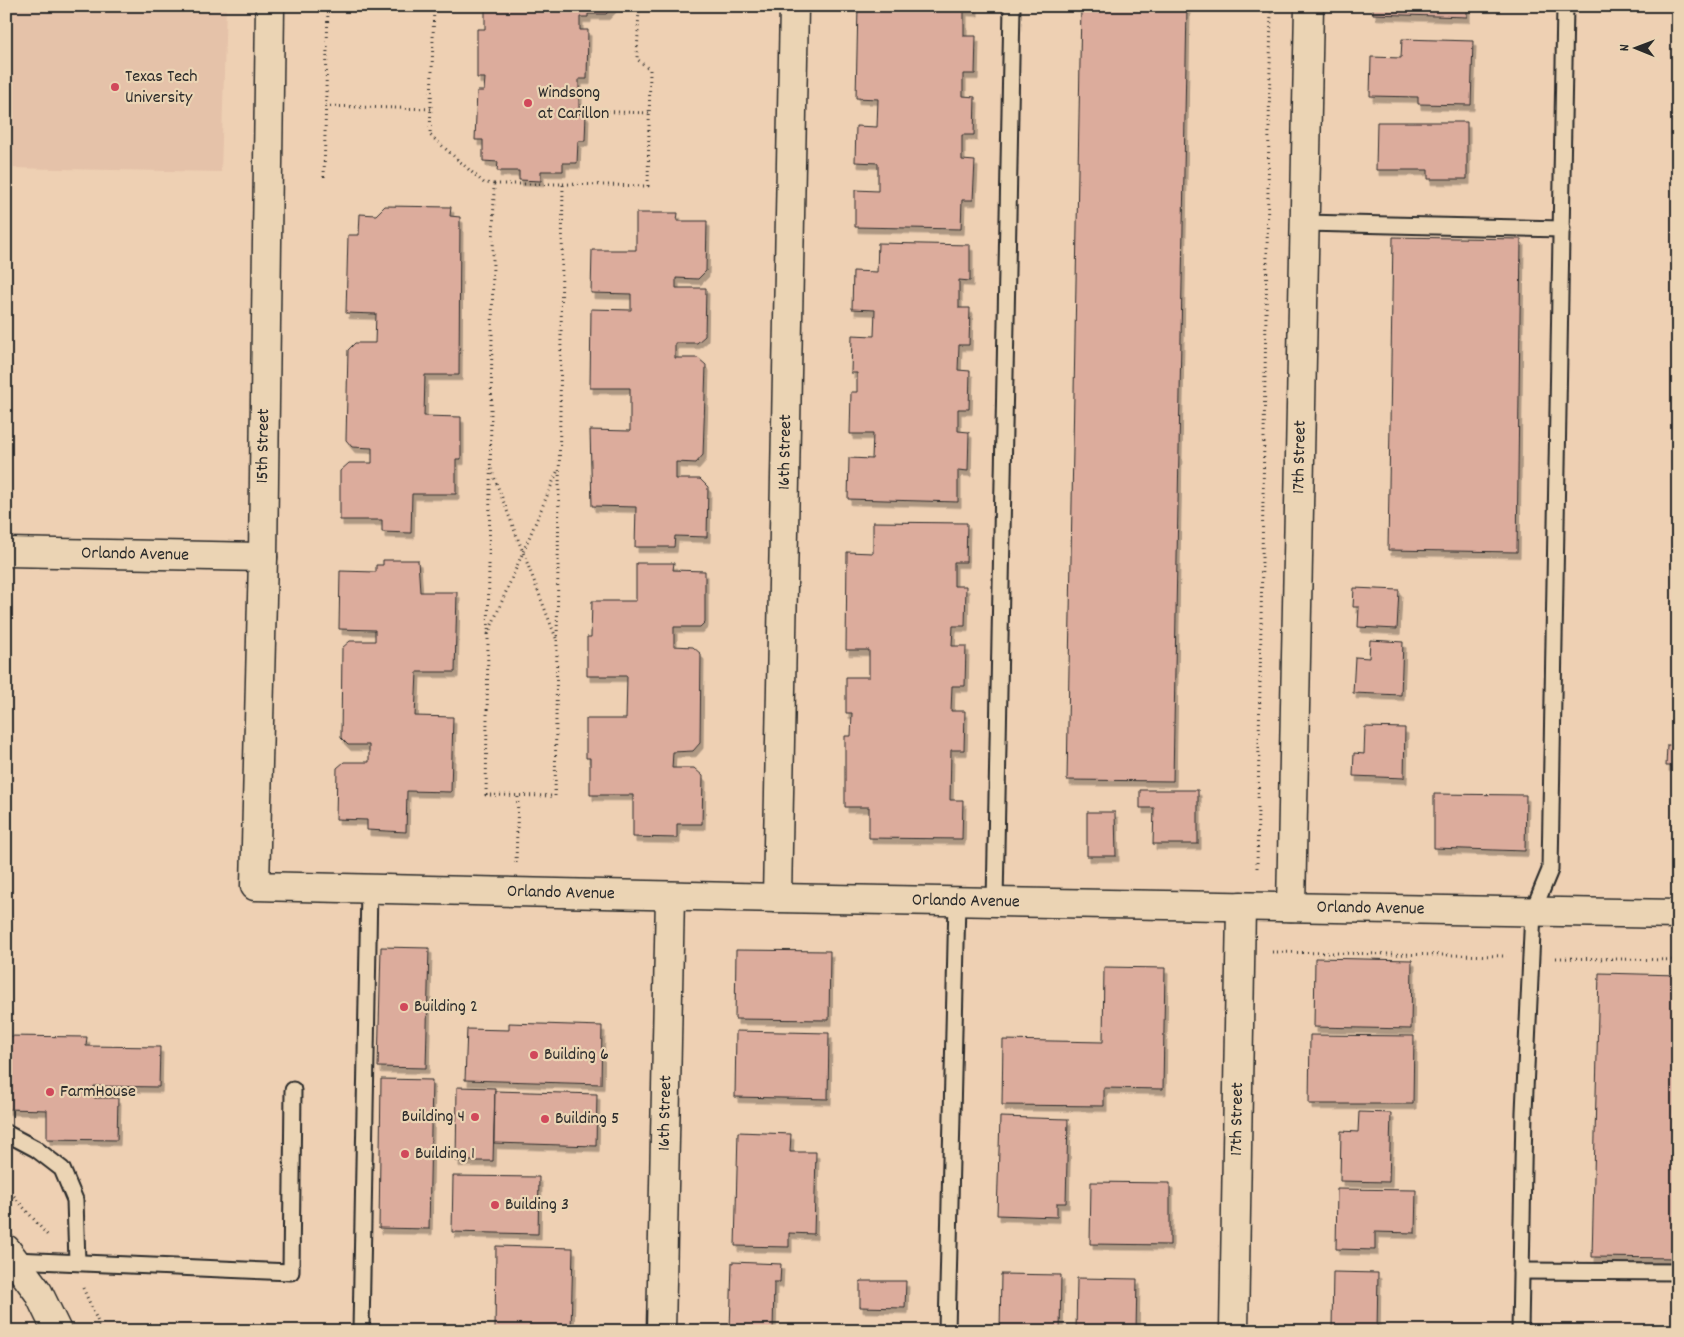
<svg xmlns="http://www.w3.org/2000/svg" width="1684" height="1337" font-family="Dekko,sans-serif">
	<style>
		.built { fill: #e5c2a9 }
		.building { fill: #dcac9c; stroke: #2b2b2b; filter: url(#shadow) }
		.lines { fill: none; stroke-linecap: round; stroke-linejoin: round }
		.service-casing { stroke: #2b2b2b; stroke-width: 19 }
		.minor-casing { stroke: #2b2b2b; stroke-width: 31 }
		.path { stroke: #2b2b2b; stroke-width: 3; stroke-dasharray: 1 4; stroke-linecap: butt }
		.service { stroke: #ebd4b4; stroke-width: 15 }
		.minor { stroke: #ebd4b4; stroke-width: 28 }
		.poi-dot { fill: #d1495b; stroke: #ebd4b4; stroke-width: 2 }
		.labels { text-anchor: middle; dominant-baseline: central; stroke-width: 4.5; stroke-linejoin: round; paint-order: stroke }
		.poi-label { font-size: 18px; fill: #2b2b2b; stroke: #ebd4b4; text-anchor: start }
		.street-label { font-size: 18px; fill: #2b2b2b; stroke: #ebd4b4 }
	</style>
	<defs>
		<filter id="shadow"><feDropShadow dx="3" dy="5.5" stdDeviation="0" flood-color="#0004"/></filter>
	</defs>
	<rect width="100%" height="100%" fill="#eed0b3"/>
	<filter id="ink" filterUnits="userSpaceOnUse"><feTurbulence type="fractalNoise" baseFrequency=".02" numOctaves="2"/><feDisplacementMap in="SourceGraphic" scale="10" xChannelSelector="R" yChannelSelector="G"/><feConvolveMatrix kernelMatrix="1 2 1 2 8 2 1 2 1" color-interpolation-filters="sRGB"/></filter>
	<g filter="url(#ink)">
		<!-- built -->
		<polygon class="built" points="6,6 226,6 221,172 6,168"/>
		<!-- building -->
		<g class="building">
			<polygon points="485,6 614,6 606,14 588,14 588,17 580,17 580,30 588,30 587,79 579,79 579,114 586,114 585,141 578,141 577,163 563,163 563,171 541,171 541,181 519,180 519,171 497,171 498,162 483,161 483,140 475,140 477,91 484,91 485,78 477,78 477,29 485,29"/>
			<polygon points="858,6 975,6 975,11 964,10 964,36 976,36 975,74 963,74 963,96 975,97 974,135 962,135 962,160 975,161 973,200 962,200 961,229 855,227 855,190 878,191 878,163 855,162 856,126 877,127 878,99 856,98"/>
			<polygon points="1081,6 1187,6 1173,781 1067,780"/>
			<polygon points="1373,6 1467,6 1467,17 1373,14"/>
			<polygon points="1402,39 1473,41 1471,105 1418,104 1418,97 1370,96 1371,57 1401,58"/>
			<polygon points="1377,122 1467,122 1467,179 1428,179 1428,170 1376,170"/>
			<polygon points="385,206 451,207 450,216 460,217 459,375 425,375 424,416 461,417 461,459 456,459 456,494 412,494 411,533 382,532 382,520 340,520 340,471 349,463 372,463 372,448 352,447 346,440 348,350 355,343 375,343 376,314 346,313 348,235 359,235 360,214 376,215"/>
			<polygon points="636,213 678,213 677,221 707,221 706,271 698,279 676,278 676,288 706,288 705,336 697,343 675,343 675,358 698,358 706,365 703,455 696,463 676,462 676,479 700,479 708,487 707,537 675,536 674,547 635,547 636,507 592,506 590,430 630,431 630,388 590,388 591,309 631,310 631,294 591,293 592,250 636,250"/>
			<polygon points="1393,237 1521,239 1517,552 1388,550"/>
			<polygon points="878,243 970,245 970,281 959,280 959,308 970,308 969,345 959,345 958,370 970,371 969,409 958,409 958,431 969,432 968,471 958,470 958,502 848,499 849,458 872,459 873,434 850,434 851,392 857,392 857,373 851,373 852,335 874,336 875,310 852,309 853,271 877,272"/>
			<polygon points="873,522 967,523 966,562 954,562 954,586 966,586 965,626 953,626 952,646 966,646 965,686 952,686 951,711 965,711 964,750 951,750 950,800 963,800 962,839 869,838 869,807 845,807 845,736 851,736 852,713 846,713 846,677 869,677 869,650 846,650 847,552 873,553"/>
			<polygon points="383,560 418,560 420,592 457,592 455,672 417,672 415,716 453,717 451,792 407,791 406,832 367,830 367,820 336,819 337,768 344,762 369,762 369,745 348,745 341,738 342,648 350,641 375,641 375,630 339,629 340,571 376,572 376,565 383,565"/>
			<polygon points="636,563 674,563 673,570 705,571 705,622 700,627 674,627 674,646 693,647 701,654 700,743 693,751 673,752 672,768 694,768 703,776 702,824 677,824 677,838 633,837 633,795 590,795 590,758 586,758 586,719 626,719 627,676 587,676 587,637 591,637 592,601 636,601"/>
			<polygon points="1354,588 1399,590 1397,629 1358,627 1359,607 1353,607"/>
			<polygon points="1370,640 1403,642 1401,695 1353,693 1355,657 1369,658"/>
			<polygon points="1365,727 1405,728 1404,778 1353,776 1354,753 1364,754"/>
			<polygon points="1667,745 1678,745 1678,766 1666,766"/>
			<polygon points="1140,790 1198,790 1198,844 1153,844 1154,808 1140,808"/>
			<polygon points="1434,794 1526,795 1525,851 1434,848"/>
			<polygon points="1087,812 1115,812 1116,856 1087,856"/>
			<polygon points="381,947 429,948 426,1068 378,1067"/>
			<polygon points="736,950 830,951 829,1020 735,1019"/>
			<polygon points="1315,958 1412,960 1411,1029 1314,1027"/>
			<polygon points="1104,967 1165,968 1163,1089 1104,1088 1104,1106 1002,1105 1003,1040 1103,1042"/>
			<polygon points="1599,973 1678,975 1678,1258 1592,1257"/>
			<polygon points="509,1023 602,1026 601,1084 465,1080 467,1029 509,1030"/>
			<polygon points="736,1031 829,1033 828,1099 735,1097"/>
			<polygon points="1310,1035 1414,1036 1413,1104 1309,1104"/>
			<polygon points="6,1036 87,1037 86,1046 160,1047 159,1087 94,1086 94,1098 118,1098 117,1140 47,1139 47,1110 6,1109"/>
			<polygon points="381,1079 432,1080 429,1229 379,1228"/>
			<polygon points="457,1087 495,1088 493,1161 456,1161"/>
			<polygon points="495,1091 597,1094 596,1146 494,1143"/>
			<polygon points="1359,1112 1391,1113 1389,1182 1340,1181 1341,1131 1358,1132"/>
			<polygon points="1000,1117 1068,1119 1066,1203 1057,1203 1057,1217 997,1215"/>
			<polygon points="738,1132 791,1134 790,1152 816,1152 814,1234 789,1233 789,1247 735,1246"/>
			<polygon points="453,1176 539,1177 538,1234 452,1232"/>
			<polygon points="1091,1182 1170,1183 1170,1245 1090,1244"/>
			<polygon points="1337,1189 1416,1190 1415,1233 1375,1232 1375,1250 1336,1249"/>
			<polygon points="496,1246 573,1248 571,1331 495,1331"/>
			<polygon points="732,1262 781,1264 780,1282 774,1282 773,1331 730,1331"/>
			<polygon points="1333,1272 1378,1273 1377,1331 1342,1331 1332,1327"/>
			<polygon points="1001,1274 1061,1275 1060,1331 1000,1331"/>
			<polygon points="1077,1278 1137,1279 1136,1331 1076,1331"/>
			<polygon points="860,1281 906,1281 905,1308 860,1307"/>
		</g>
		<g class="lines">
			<!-- service casing -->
			<g class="service-casing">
				<g id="service">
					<polyline points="1304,223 1562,229"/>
					<polyline points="995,902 1012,6"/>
					<polyline points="6,1133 36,1149 62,1169 75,1200 77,1262"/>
					<polyline points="14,1260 291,1272 293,1090"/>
					<polyline points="1521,1271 1678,1272"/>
					<polyline points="361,1331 369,888"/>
					<polyline points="947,1331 957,901"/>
					<polyline points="1520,1331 1524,1112 1533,911 1550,870 1565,6"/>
				</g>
			</g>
			<!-- minor casing -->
			<g class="minor-casing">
				<g id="minor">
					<path id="s1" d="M 270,6 L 263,557 L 255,886 L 777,898 L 1678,914"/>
					<path id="s2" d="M 6,552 L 263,557"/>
					<path id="s3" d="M 777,898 L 794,6"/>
					<path id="s4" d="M 1291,907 L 1309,6"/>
					<polyline points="6,1249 38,1292 57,1331"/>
					<path id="s5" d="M 661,1331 L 670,896"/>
					<path id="s6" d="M 1234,1331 L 1241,906"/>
				</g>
			</g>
			<!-- path -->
			<g class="path">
				<polyline points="434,6 430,135 484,183 494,184"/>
				<polyline points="325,106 431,109"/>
				<polyline points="588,111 650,113"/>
				<polyline points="324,177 328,6"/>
				<polygon points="494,184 563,184 555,796 486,795"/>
				<polyline points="563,184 648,186 650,70 637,59 639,6"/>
				<polyline points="491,469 556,638"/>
				<polyline points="488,634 558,470"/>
				<polyline points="516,863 518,795"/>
				<polyline points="1257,868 1271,6"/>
				<polyline points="1272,952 1507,956"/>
				<polyline points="1556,958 1678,960"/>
				<polyline points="6,1190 13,1195 49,1237"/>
				<polyline points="83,1288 102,1331"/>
				<polyline points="6,1324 10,1331"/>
			</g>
			<!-- service -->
			<use href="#service" class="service"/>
			<!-- minor -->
			<use href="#minor" class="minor"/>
		</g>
	</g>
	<!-- markers -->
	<g class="poi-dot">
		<circle cx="115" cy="87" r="5"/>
		<circle cx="528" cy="103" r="5"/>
		<circle cx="404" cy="1007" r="5"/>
		<circle cx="534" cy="1055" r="5"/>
		<circle cx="50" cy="1092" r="5"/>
		<circle cx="475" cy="1117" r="5"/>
		<circle cx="545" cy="1119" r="5"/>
		<circle cx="405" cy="1154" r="5"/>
		<circle cx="495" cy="1205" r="5"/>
	</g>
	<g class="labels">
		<!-- poi labels -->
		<g class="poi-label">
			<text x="125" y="77">Texas Tech<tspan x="125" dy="21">University</tspan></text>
			<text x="538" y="93">Windsong<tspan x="538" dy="21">at Carillon</tspan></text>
			<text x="414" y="1007">Building 2</text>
			<text x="544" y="1055">Building 6</text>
			<text x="60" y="1092">FarmHouse</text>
			<text x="465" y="1117" text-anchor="end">Building 4</text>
			<text x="555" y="1119">Building 5</text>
			<text x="415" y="1154">Building 1</text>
			<text x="505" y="1205">Building 3</text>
		</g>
		<!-- street labels -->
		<g class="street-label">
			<text transform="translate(264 446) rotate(-89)">15th Street</text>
			<text stroke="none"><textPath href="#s3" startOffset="446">16th Street</textPath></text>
			<text stroke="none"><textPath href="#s4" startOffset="450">17th Street</textPath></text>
			<text stroke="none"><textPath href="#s2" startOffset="129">Orlando Avenue</textPath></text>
			<text stroke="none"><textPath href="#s1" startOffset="1186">Orlando Avenue</textPath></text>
			<text stroke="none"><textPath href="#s1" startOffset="1591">Orlando Avenue</textPath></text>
			<text stroke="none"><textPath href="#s1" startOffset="1996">Orlando Avenue</textPath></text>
			<text stroke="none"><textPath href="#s5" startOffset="218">16th Street</textPath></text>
			<text stroke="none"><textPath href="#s6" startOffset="212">17th Street</textPath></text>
		</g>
	</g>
	<!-- margin -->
	<rect width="1684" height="1337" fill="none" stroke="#ebd4b4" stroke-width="25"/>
	<rect x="12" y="12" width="1659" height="1312" fill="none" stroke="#2b2b2b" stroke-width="2" filter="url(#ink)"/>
	<!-- north arrow -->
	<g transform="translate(1636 48) rotate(271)" stroke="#ebd4b4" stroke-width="4" paint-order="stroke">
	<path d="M0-4L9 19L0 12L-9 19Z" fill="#2b2b2b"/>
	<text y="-8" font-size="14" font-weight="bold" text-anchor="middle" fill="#2b2b2b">N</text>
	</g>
</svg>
